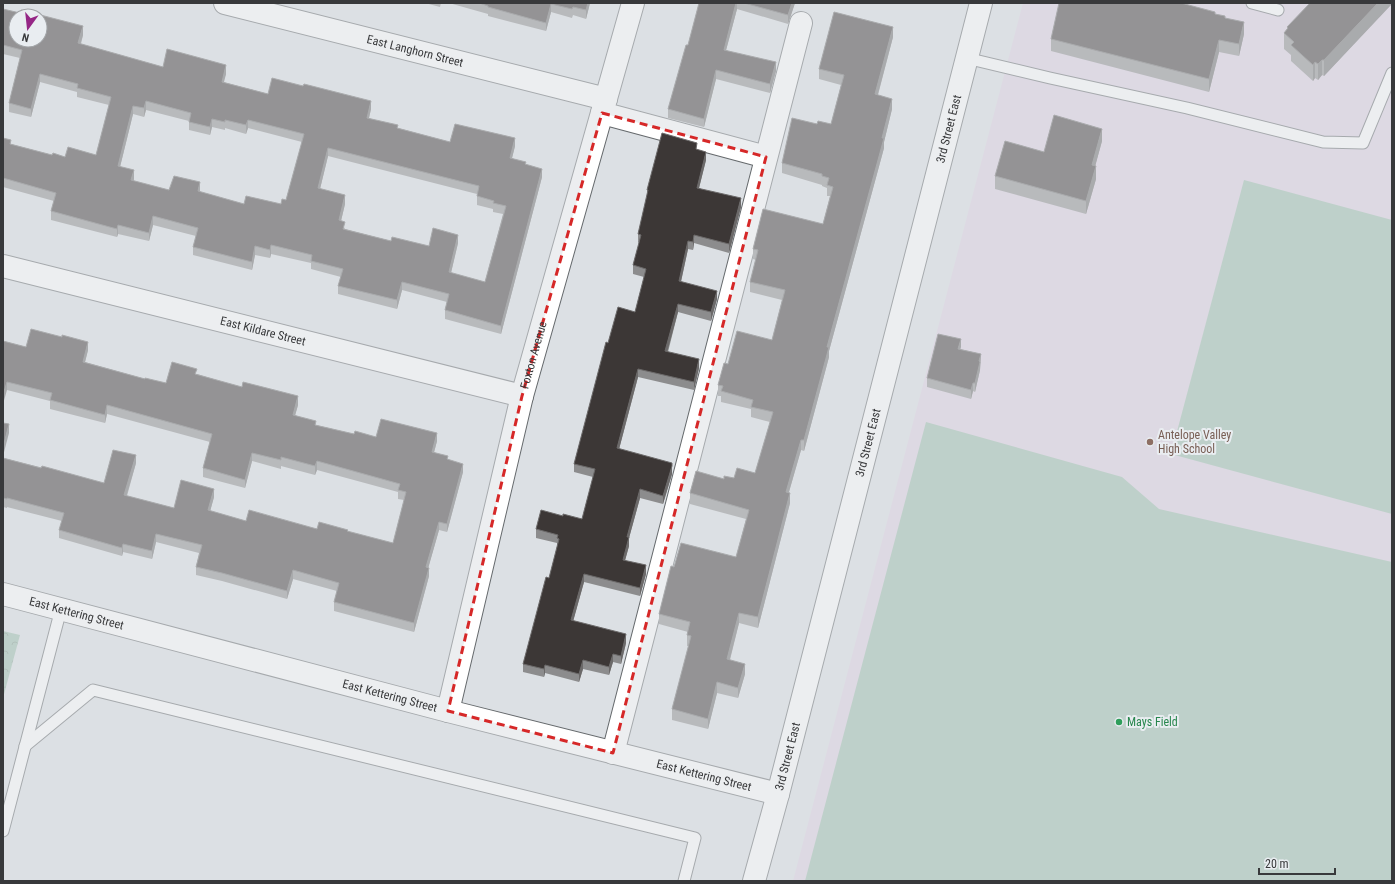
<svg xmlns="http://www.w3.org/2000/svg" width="1395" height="884" font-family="'Roboto Condensed',sans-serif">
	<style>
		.education { fill: #ded0e3 }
		.park { fill: url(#park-crowns) }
		.garden { fill: #9abdaa }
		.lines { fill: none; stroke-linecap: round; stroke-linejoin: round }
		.lane-casing { stroke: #65696c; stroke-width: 13 }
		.street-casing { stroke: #65696c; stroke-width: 24 }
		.lane { stroke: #fff; stroke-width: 11 }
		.street { stroke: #fff; stroke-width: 22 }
		.wall { fill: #8c8c8d; fill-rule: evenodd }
		.shaded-wall { fill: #6c6a6a }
		.building { fill: #3c3736; stroke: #6c6a6a; fill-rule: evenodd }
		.marked { fill: none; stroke: #d62828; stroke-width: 3; stroke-dasharray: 8 5; stroke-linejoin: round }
		.education-dot { fill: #8d6e63; stroke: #e9edf1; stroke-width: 1.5 }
		.leisure-dot { fill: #2e9e5b; stroke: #e9edf1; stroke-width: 1.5 }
		.labels { text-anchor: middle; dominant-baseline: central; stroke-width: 4; stroke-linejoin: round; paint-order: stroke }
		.street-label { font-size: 12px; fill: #38393b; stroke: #e9edf1 }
		.education-label { font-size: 12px; fill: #785e54; stroke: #e9edf1; text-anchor: start }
		.leisure-label { font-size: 12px; fill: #27864d; stroke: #e9edf1; text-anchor: start }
	</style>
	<defs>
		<pattern id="park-crowns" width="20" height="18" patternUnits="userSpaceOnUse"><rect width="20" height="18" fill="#9abdaa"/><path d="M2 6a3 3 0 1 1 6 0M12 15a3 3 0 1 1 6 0" fill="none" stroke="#7f9b8c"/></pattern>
	</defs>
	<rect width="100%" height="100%" fill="#dce0e4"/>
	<!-- education -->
	<polygon class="education" points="1023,3 1392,3 1392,881 793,881"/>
	<!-- park -->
	<polygon class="park" points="3,631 20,635 3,698"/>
	<!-- garden -->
	<g class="garden">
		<polygon points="1244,180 1392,220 1392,514 1171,454"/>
		<polygon points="926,422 1122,477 1159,509 1392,562 1392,881 805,881"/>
	</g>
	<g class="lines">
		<!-- lane casing -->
		<g class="lane-casing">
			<g id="lane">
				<polyline points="1252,3 1278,10"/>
				<polyline points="966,58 1050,78 1187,108 1323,142 1363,143 1392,73"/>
				<polyline points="25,746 93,690 695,838 684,881"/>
				<polyline points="3,831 61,609"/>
			</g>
		</g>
		<!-- street casing -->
		<g class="street-casing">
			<g id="street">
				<path id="s1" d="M 225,3 L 606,99"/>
				<polyline points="602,113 766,157"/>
				<path id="s2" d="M 3,266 L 522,396"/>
				<path id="s3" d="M 3,594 L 448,711 L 778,794"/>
				<path id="s4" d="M 448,711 L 522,396 L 633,3"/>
				<polyline points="613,753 801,23"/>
				<path id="s5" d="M 754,881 L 778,794 L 981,3"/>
			</g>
		</g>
		<!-- lane -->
		<use href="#lane" class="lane"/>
		<!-- street -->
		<use href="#street" class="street"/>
	</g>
	<!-- wall -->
	<g class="wall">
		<polygon points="425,3 441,3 440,7"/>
		<polygon points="449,3 590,3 586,19 573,15 572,18 551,12 546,31 488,16 488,14"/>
		<polygon points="699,3 795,3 788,24 737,9 726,50 776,71 770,93 716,79 704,127 668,118 668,109 688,45"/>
		<polygon points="1392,3 1324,76 1322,75 1318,80 1315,78 1313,81 1291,61 1291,55 1284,49 1284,33 1287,29 1287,27"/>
		<path d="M 3,9 L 83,35 L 81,44 L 163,67 L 226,74 L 223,82 L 268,94 L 371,109 L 369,118 L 398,128 L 450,142 L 515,146 L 512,158 L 526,165 L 542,177 L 501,334 L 445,319 L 445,310 L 447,302 L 402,290 L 397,309 L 338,294 L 338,286 L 341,277 L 311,269 L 311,263 L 271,254 L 270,258 L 255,255 L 252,270 L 193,255 L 193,247 L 196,236 L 153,225 L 149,241 L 118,234 L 117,237 L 51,220 L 51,211 L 54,201 L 3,187 L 3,138 L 11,144 L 52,155 L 65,157 L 96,155 L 109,105 L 77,97 L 77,92 L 40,82 L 31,117 L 9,112 L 9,103 L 20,58 L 3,54 ZM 146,110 L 189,121 L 189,130 L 210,135 L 212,127 L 225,130 L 225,128 L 246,134 L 248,128 L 302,142 L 286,200 L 281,204 L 244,204 L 200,192 L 200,190 L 169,190 L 133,181 L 134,179 L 120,167 L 133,114 L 144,117 ZM 328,156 L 477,194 L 477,205 L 493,209 L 493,212 L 503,214 L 485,282 L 451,273 L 458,243 L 429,246 L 391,241 L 345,229 L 341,221 L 345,204 L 320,189 Z"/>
		<polygon points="1215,14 1225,18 1244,34 1239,56 1219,52 1209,92 1051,51 1051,39"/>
		<polygon points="893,37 878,95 892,109 884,142 884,148 829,351 829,357 804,451 801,450 789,492 790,503 758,628 739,623 730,660 745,674 738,698 717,693 708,729 672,720 672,709 689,646 687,646 687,635 688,632 659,624 659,614 674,567 736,557 746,519 690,504 690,493 724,479 734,478 755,473 770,422 751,417 751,409 721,402 721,396 718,396 718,385 728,364 772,340 782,300 750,292 750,282 756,260 753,259 753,249 823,224 830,196 827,196 827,188 822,186 822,185 782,173 782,163 817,124 831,124 841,85 819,79 819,69"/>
		<polygon points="1102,141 1095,166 1096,179 1086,214 995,189 995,176 1044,152"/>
		<polygon points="697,149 706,160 699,188 741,207 729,253 694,243 693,250 688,249 681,282 717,299 711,321 678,312 668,352 699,368 694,390 638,377 619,449 672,474 663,504 640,498 629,538 629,546 625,560 646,574 640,596 584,582 573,621 626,643 621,664 613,662 609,675 583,669 579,682 545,673 544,677 523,672 523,664 549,578 557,547 557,543 536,538 536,529 563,516 582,519 593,477 574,472 574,464 608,343 635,312 644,277 633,274 633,265 639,243 638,242 638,234 647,198 647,190"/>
		<polygon points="3,341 26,347 88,350 85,362 145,379 166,383 197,374 298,405 295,415 316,425 354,434 376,437 437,441 434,452 448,459 463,472 447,532 439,530 428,568 429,576 414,632 334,611 334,602 337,591 293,579 287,599 222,581 196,575 196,567 199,553 156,542 152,559 123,552 122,556 59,538 59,530 62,521 7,507 7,508 3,507 3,458 104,483 136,463 127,496 174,508 214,497 210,511 246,521 348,532 393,543 404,500 398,499 398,492 317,470 315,475 281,466 281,469 252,461 245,488 203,477 203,468 210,442 107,414 105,423 50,409 50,401 7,390"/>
		<polygon points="961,347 960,349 981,354 980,370 975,392 973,391 971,399 927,387 927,378"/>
	</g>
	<!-- shaded-wall -->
	<g class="shaded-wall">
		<polygon points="588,3 590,3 586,19 586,10"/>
		<polygon points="736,3 737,3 737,9 724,58 724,50"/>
		<polygon points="792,3 795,3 788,24 788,15"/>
		<polygon points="1378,3 1392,3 1392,4 1324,76 1324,60"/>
		<polygon points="551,4 551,12 546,31 546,23"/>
		<polygon points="1244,22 1244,34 1239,56 1239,44"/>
		<polygon points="83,26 83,35 78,52 78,43"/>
		<polygon points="893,27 893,37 875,105 875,94"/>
		<polygon points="1219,40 1219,52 1209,92 1209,79"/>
		<polygon points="1322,60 1322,75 1318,80 1318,64"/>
		<polygon points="776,62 776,71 770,93 770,84"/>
		<polygon points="1315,62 1315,78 1313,81 1313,65"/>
		<polygon points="226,65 226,74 222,90 222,82"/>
		<polygon points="716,70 716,79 704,127 704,119"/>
		<polygon points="40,74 40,82 31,117 31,109"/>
		<polygon points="892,99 892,109 884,142 884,148 829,351 829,357 804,451 804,440 827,347"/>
		<polygon points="146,101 146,110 144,117 144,108"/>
		<polygon points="371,101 371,109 367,126 367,118"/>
		<polygon points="133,106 133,114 118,175 118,166"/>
		<polygon points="212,119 212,127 210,135 210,127"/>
		<polygon points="248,120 248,128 246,134 246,125"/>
		<polygon points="1102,129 1102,141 1092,178 1092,165"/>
		<polygon points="515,138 515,146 510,166 510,158"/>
		<polygon points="328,148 328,156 318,197 318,188"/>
		<polygon points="706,152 706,160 697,196 697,188"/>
		<polygon points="1096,166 1096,179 1086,214 1086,201"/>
		<polygon points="542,169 542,177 501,334 501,326"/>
		<polygon points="134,170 134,179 131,189 131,180"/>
		<polygon points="200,182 200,190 198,200 198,191"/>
		<polygon points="345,195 345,204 339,229 339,220"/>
		<polygon points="741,198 741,207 729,253 729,244"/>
		<polygon points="153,216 153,225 149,241 149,233"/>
		<polygon points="118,225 118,234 117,237 117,229"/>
		<polygon points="458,235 458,243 449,281 449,272"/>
		<polygon points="694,235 694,243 693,250 693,242"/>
		<polygon points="688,241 688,249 679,290 679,281"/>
		<polygon points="271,245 271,254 270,258 270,250"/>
		<polygon points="255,246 255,255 252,270 252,262"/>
		<polygon points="402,282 402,290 397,309 397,300"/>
		<polygon points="717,291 717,299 711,321 711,312"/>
		<polygon points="678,304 678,312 665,360 665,351"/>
		<polygon points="961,339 961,347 958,357 958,349"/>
		<polygon points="88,342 88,350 83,370 83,362"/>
		<polygon points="981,354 980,370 975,392 975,383"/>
		<polygon points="699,359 699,368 694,390 694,382"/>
		<polygon points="638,369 638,377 617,457 617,448"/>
		<polygon points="7,382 7,390 3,404 3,395"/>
		<polygon points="973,383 973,391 971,399 971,390"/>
		<polygon points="298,396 298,405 293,423 293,415"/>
		<polygon points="107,405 107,414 105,423 105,415"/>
		<polygon points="9,424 9,433 3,456 3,448"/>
		<polygon points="437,433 437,441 432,460 432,452"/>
		<polygon points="801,440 801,450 786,502 786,492"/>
		<polygon points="252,453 252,461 245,488 245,480"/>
		<polygon points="136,455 136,463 124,504 124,495"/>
		<polygon points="317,461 317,470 315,475 315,466"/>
		<polygon points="463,464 463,472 447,532 447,524"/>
		<polygon points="672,466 672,474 663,504 663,496"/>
		<polygon points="214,489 214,497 208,519 208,510"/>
		<polygon points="640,489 640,498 629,538 629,546 623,568 623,560 627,537"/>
		<polygon points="790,493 790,503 758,628 758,617"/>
		<polygon points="439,522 439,530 426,576 426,567"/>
		<polygon points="156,534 156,542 152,559 152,551"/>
		<polygon points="123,544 123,552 122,556 122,548"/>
		<polygon points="646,565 646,574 640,596 640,588"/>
		<polygon points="429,568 429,576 414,632 414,623"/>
		<polygon points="293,570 293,579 287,599 287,591"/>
		<polygon points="584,574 584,582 571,629 571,620"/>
		<polygon points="739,613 739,623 727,670 727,659"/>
		<polygon points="626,634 626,643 621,664 621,656"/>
		<polygon points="613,654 613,662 609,675 609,667"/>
		<polygon points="583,660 583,669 579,682 579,674"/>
		<polygon points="745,664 745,674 738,698 738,688"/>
		<polygon points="545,665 545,673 544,677 544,669"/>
		<polygon points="717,682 717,693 708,729 708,719"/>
	</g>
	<!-- building -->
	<g class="building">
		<polygon points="479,3 588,3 586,10 573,7 572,9 551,4 546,23 488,7 488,6"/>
		<polygon points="699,3 736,3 724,50 776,62 770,84 716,70 704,119 668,109 686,45 688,45"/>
		<polygon points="744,3 792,3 788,15"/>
		<polygon points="1059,3 1181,3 1215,12 1215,14 1225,16 1225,18 1244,22 1239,44 1219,40 1209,79 1051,39"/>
		<polygon points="1310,3 1378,3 1324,60 1322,60 1318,64 1315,62 1313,65 1291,45 1294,42 1284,33 1288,28 1287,27"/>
		<path d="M 3,9 L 20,13 L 21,10 L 83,26 L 78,43 L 163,67 L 167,49 L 226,65 L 222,82 L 268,94 L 272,78 L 303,86 L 304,84 L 371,101 L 367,118 L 398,125 L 397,128 L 450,142 L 455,124 L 515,138 L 510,158 L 526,162 L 525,164 L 542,169 L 501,326 L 445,310 L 449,294 L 402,282 L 397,300 L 338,286 L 343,269 L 311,261 L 312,255 L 271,245 L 270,250 L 255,246 L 252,262 L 193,247 L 198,228 L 153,216 L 149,233 L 118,225 L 117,229 L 51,211 L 56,193 L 3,178 L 3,138 L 11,140 L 10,144 L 52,155 L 53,153 L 65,157 L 68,147 L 96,155 L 111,97 L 77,88 L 78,84 L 40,74 L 31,109 L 9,103 L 22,50 L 3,45 ZM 16,16 L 40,16 L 40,40 L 16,40 ZM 146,101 L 191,113 L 189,122 L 210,127 L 212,119 L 225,122 L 225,120 L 246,125 L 248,120 L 304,134 L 286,200 L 282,199 L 281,204 L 246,196 L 244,204 L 198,191 L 200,182 L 174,176 L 169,190 L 131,180 L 134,170 L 118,166 L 133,106 L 144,108 ZM 328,148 L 479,186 L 477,196 L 494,201 L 493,203 L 506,206 L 485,282 L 449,272 L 458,235 L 433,228 L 429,246 L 392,237 L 391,241 L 343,229 L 345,222 L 339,220 L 345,195 L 318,188 Z"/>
		<polygon points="834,12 893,27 875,94 892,99 882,138 884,138 827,347 829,347 804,440 801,440 786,492 790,493 758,617 739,613 727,659 745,664 738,688 717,682 708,719 672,709 691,636 687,635 690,622 659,614 671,566 674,567 681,543 736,557 749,510 690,493 696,471 724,479 724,476 734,478 737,468 755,473 773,412 751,407 753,400 721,391 723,386 718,385 724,363 728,364 737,331 772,340 785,290 750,282 758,250 753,249 763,209 823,224 833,187 827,185 829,178 822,176 822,174 782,163 792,118 817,124 818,121 831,124 844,75 819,69"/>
		<polygon points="1054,115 1102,129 1092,165 1096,166 1086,201 995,176 1005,141 1044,152"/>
		<polygon points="662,133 697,143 696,149 706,152 697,188 741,198 729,244 694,235 693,242 688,241 679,281 717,291 711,312 678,304 665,351 699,359 694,382 638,369 617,448 672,463 672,466 663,496 640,489 627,537 629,537 623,560 646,565 640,588 584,574 571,620 626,634 621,656 613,654 609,667 583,660 579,674 545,665 544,669 523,664 546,577 549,578 559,539 557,538 558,535 536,529 541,510 563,516 563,514 582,519 595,469 574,464 606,342 608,343 618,307 635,312 646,269 633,265 641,235 638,234 648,190 647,190"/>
		<polygon points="31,329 62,337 62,335 88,342 83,362 145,379 145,378 166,383 172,362 197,369 195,374 242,387 243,382 298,396 293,415 316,421 315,425 354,434 355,431 376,437 381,419 437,433 432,452 448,456 447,459 463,464 447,524 439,522 426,567 429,568 414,623 334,602 339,583 293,570 287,591 222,573 196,567 202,545 156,534 152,551 123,544 122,548 59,530 64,513 7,498 7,499 3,498 3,458 41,468 42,466 104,483 113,450 136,455 124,495 174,508 181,480 214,489 208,510 246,521 249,510 317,529 319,522 348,530 347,531 393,543 406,492 398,490 400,484 317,461 315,466 281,457 281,460 252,453 245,480 203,468 212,434 107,405 105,415 50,400 52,393 7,382 3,395 3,341 26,347"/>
		<polygon points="938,334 961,339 958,349 981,354 979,361 980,362 975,383 973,383 971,390 927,378"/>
		<polygon points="3,423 9,424 3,448"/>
	</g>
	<!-- marked area -->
	<path d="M0 0H1395V884H0ZM 602,113 L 766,157 L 613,753 L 448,711 L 522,396 Z" fill="#dce0e4" fill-opacity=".55" fill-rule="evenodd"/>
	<path class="marked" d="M 602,113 L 766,157 L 613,753 L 448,711 L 522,396 Z"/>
	<!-- markers -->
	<circle class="education-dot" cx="1150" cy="442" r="4"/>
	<circle class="leisure-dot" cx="1119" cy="722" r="4"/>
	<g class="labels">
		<!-- street labels -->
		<g class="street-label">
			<text stroke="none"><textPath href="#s1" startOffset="196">East Langhorn Street</textPath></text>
			<text stroke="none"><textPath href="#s5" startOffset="777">3rd Street East</textPath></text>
			<text stroke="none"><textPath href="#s2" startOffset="268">East Kildare Street</textPath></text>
			<text stroke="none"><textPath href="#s4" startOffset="366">Foxton Avenue</textPath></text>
			<text stroke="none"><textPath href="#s5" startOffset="453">3rd Street East</textPath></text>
			<text stroke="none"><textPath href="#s3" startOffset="76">East Kettering Street</textPath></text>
			<text stroke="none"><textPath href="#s3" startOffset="400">East Kettering Street</textPath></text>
			<text stroke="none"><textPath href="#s5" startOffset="129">3rd Street East</textPath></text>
			<text stroke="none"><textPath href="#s3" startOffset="724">East Kettering Street</textPath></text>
		</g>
		<!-- education labels -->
		<g class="education-label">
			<text x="1158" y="435">Antelope Valley<tspan x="1158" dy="14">High School</tspan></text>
		</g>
		<!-- leisure labels -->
		<g class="leisure-label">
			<text x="1127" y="722">Mays Field</text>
		</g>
	</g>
	<!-- border -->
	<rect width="1395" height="884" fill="none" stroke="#38393b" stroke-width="8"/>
	<!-- north arrow -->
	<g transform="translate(28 28) rotate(195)"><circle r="19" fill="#e9edf1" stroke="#a2a5a8"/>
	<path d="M0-3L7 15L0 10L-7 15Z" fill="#952686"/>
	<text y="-6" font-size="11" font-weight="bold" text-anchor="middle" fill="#38393b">N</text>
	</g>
	<!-- scale -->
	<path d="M1259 868v6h76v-6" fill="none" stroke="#38393b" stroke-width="2"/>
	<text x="1265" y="868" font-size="12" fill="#38393b" stroke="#e9edf1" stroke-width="3" paint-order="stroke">20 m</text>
</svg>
